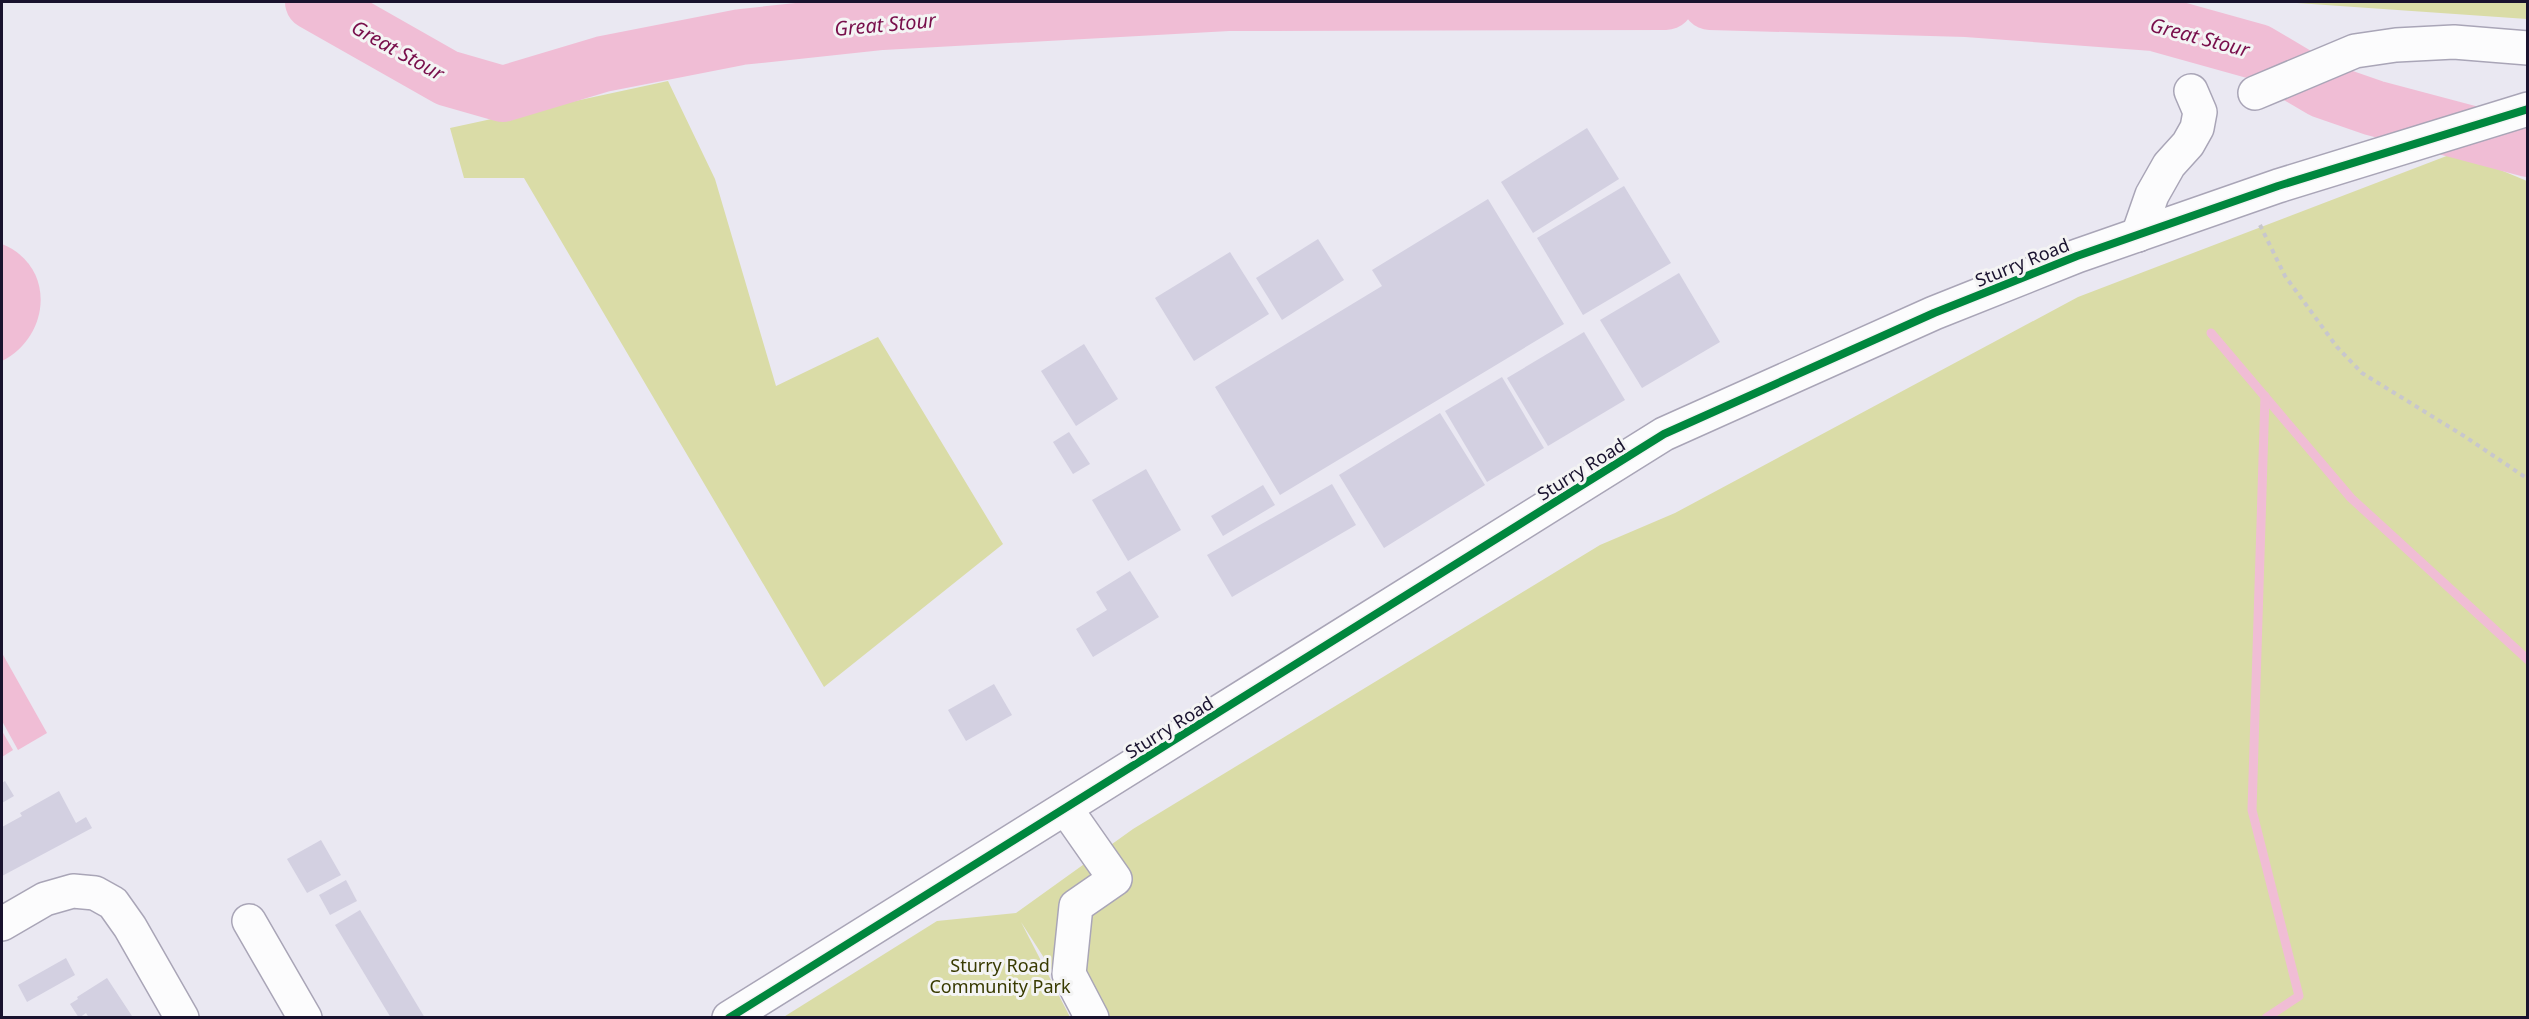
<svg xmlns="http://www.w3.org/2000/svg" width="2529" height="1019" font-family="'Noto Sans',sans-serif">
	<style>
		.green { fill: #dadca7 }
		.water { fill: #f0bdd5 }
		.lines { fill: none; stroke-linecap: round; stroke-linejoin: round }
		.stream { stroke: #f0bdd5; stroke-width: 9 }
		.river { stroke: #f0bdd5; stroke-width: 56 }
		.building { fill: #d3d0e1 }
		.minor-casing { stroke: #a9a5b7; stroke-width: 36 }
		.highway-casing { stroke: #a9a5b7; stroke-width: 36 }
		.path { stroke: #c8c7cd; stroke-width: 4; stroke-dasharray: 4.5 4.5; stroke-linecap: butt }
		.minor { stroke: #fcfcfd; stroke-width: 33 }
		.highway { stroke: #fcfcfd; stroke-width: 33 }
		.cycleway-casing { stroke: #f4f4f4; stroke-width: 11 }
		.cycleway { stroke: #00873e; stroke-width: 8 }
		.labels { text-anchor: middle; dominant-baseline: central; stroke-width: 6; stroke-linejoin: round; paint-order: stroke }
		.street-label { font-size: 18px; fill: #19122e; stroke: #f4f4f4 }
		.park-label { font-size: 18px; fill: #383a01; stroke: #f4f4f4 }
		.water-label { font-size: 20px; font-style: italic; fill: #780e4b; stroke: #f4f4f4 }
	</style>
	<rect width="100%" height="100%" fill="#eae8f2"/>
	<!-- green -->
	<g class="green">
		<polygon points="2281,2 2527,2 2527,19"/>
		<polygon points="668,81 715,179 776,386 878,337 1003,544 824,687 524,178 464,178 450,128"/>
		<polygon points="2457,152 2527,181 2527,1017 1082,1017 1021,922 1070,1017 782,1018 937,921 1016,913 1133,829 1600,545 1675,513 2078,297"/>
	</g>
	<!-- water -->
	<g class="water">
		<path d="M 2,244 C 56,266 51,336 2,361 Z"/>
		<polygon points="2,653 47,733 18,750 2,721"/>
		<polygon points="2,731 13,750 2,757"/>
	</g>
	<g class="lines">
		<!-- stream -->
		<g class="stream">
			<polyline points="2211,333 2351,498 2528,660"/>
			<polyline points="2265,396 2252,810 2299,996 2266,1018"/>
		</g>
		<!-- river -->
		<g class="river">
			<polyline points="313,2 447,78 503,94 603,64 741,37 882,22 1228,3 1666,2"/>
			<polyline points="1710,2 1967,9 2154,23 2258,52 2322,90 2374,108 2528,149"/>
		</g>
	</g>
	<!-- building -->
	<g class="building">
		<polygon points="1587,128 1619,179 1533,233 1501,182"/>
		<polygon points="1624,186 1671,263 1583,315 1537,238"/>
		<polygon points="1488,199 1564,324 1280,495 1215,387 1382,286 1372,270"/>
		<polygon points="1318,239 1344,280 1282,320 1256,278"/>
		<polygon points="1230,252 1269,314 1194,361 1155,298"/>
		<polygon points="1679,273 1720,342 1642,388 1600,320"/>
		<polygon points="1584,332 1625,400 1548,446 1507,378"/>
		<polygon points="1084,344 1118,399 1076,426 1041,371"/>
		<polygon points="1502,377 1544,448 1487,482 1445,411"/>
		<polygon points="1440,413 1485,485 1384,548 1339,475"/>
		<polygon points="1069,432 1090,464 1073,474 1053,442"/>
		<polygon points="1146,469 1181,530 1128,561 1092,500"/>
		<polygon points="1332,484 1356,525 1232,597 1207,555"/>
		<polygon points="1263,485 1275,505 1223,536 1211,516"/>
		<polygon points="1130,571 1159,617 1093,657 1076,629 1107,610 1096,592"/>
		<polygon points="994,684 1012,715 966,741 948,710"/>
		<polygon points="5,781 14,796 2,803 2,783"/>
		<polygon points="59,791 76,823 86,817 92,828 2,876 2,827 22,816 20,813"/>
		<polygon points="321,840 341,875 307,893 287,859"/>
		<polygon points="346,880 357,901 330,915 319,895"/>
		<polygon points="360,910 425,1018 391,1018 335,925"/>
		<polygon points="66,958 75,975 27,1002 18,985"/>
		<polygon points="107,978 132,1016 89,1018 86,1013 79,1018 70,1004 78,999 77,997"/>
	</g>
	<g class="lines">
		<!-- minor casing -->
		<g class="minor-casing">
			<g id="minor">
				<polyline points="2255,93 2355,51 2396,45 2454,42 2528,48"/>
				<polyline points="2138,235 2152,195 2169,165 2188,144 2197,128 2200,112 2191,91"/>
				<polyline points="1066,809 1115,879 1076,906 1069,974 1092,1018"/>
				<polyline points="249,921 305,1018"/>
				<polyline points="2,924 45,899 73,891 95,893 113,903 130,927 182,1018"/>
			</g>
		</g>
		<!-- highway casing -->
		<g class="highway-casing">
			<polyline id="highway" points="729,1018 1664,434 1934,313 2077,256 2278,186 2528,109"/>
		</g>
		<!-- path -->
		<polyline class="path" points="2260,225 2285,276 2337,347 2362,373 2464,436 2528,479"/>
		<!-- minor -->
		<use href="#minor" class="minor"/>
		<!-- highway -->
		<use href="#highway" class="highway"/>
		<!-- cycleway casing -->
		<g class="cycleway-casing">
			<polyline id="cycleway" points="729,1018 1664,434 1934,313 2077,256 2278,186 2528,109"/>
		</g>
		<!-- cycleway -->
		<use href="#cycleway" class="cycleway"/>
	</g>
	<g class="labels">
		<!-- street labels -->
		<g class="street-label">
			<text transform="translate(2022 262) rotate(-22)">Sturry Road</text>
			<text transform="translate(1581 469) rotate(-32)">Sturry Road</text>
			<text transform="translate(1169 727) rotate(-32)">Sturry Road</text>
		</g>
		<!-- park labels -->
		<g class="park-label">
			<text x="1000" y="965">Sturry Road<tspan x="1000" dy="21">Community Park</tspan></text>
		</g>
		<!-- water labels -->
		<g class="water-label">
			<text transform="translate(885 24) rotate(-5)">Great Stour</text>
			<text transform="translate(2200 37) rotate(15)">Great Stour</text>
			<text transform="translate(398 50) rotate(29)">Great Stour</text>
		</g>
	</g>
	<!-- border -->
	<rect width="2529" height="1019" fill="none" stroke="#19122e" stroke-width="6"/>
</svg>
